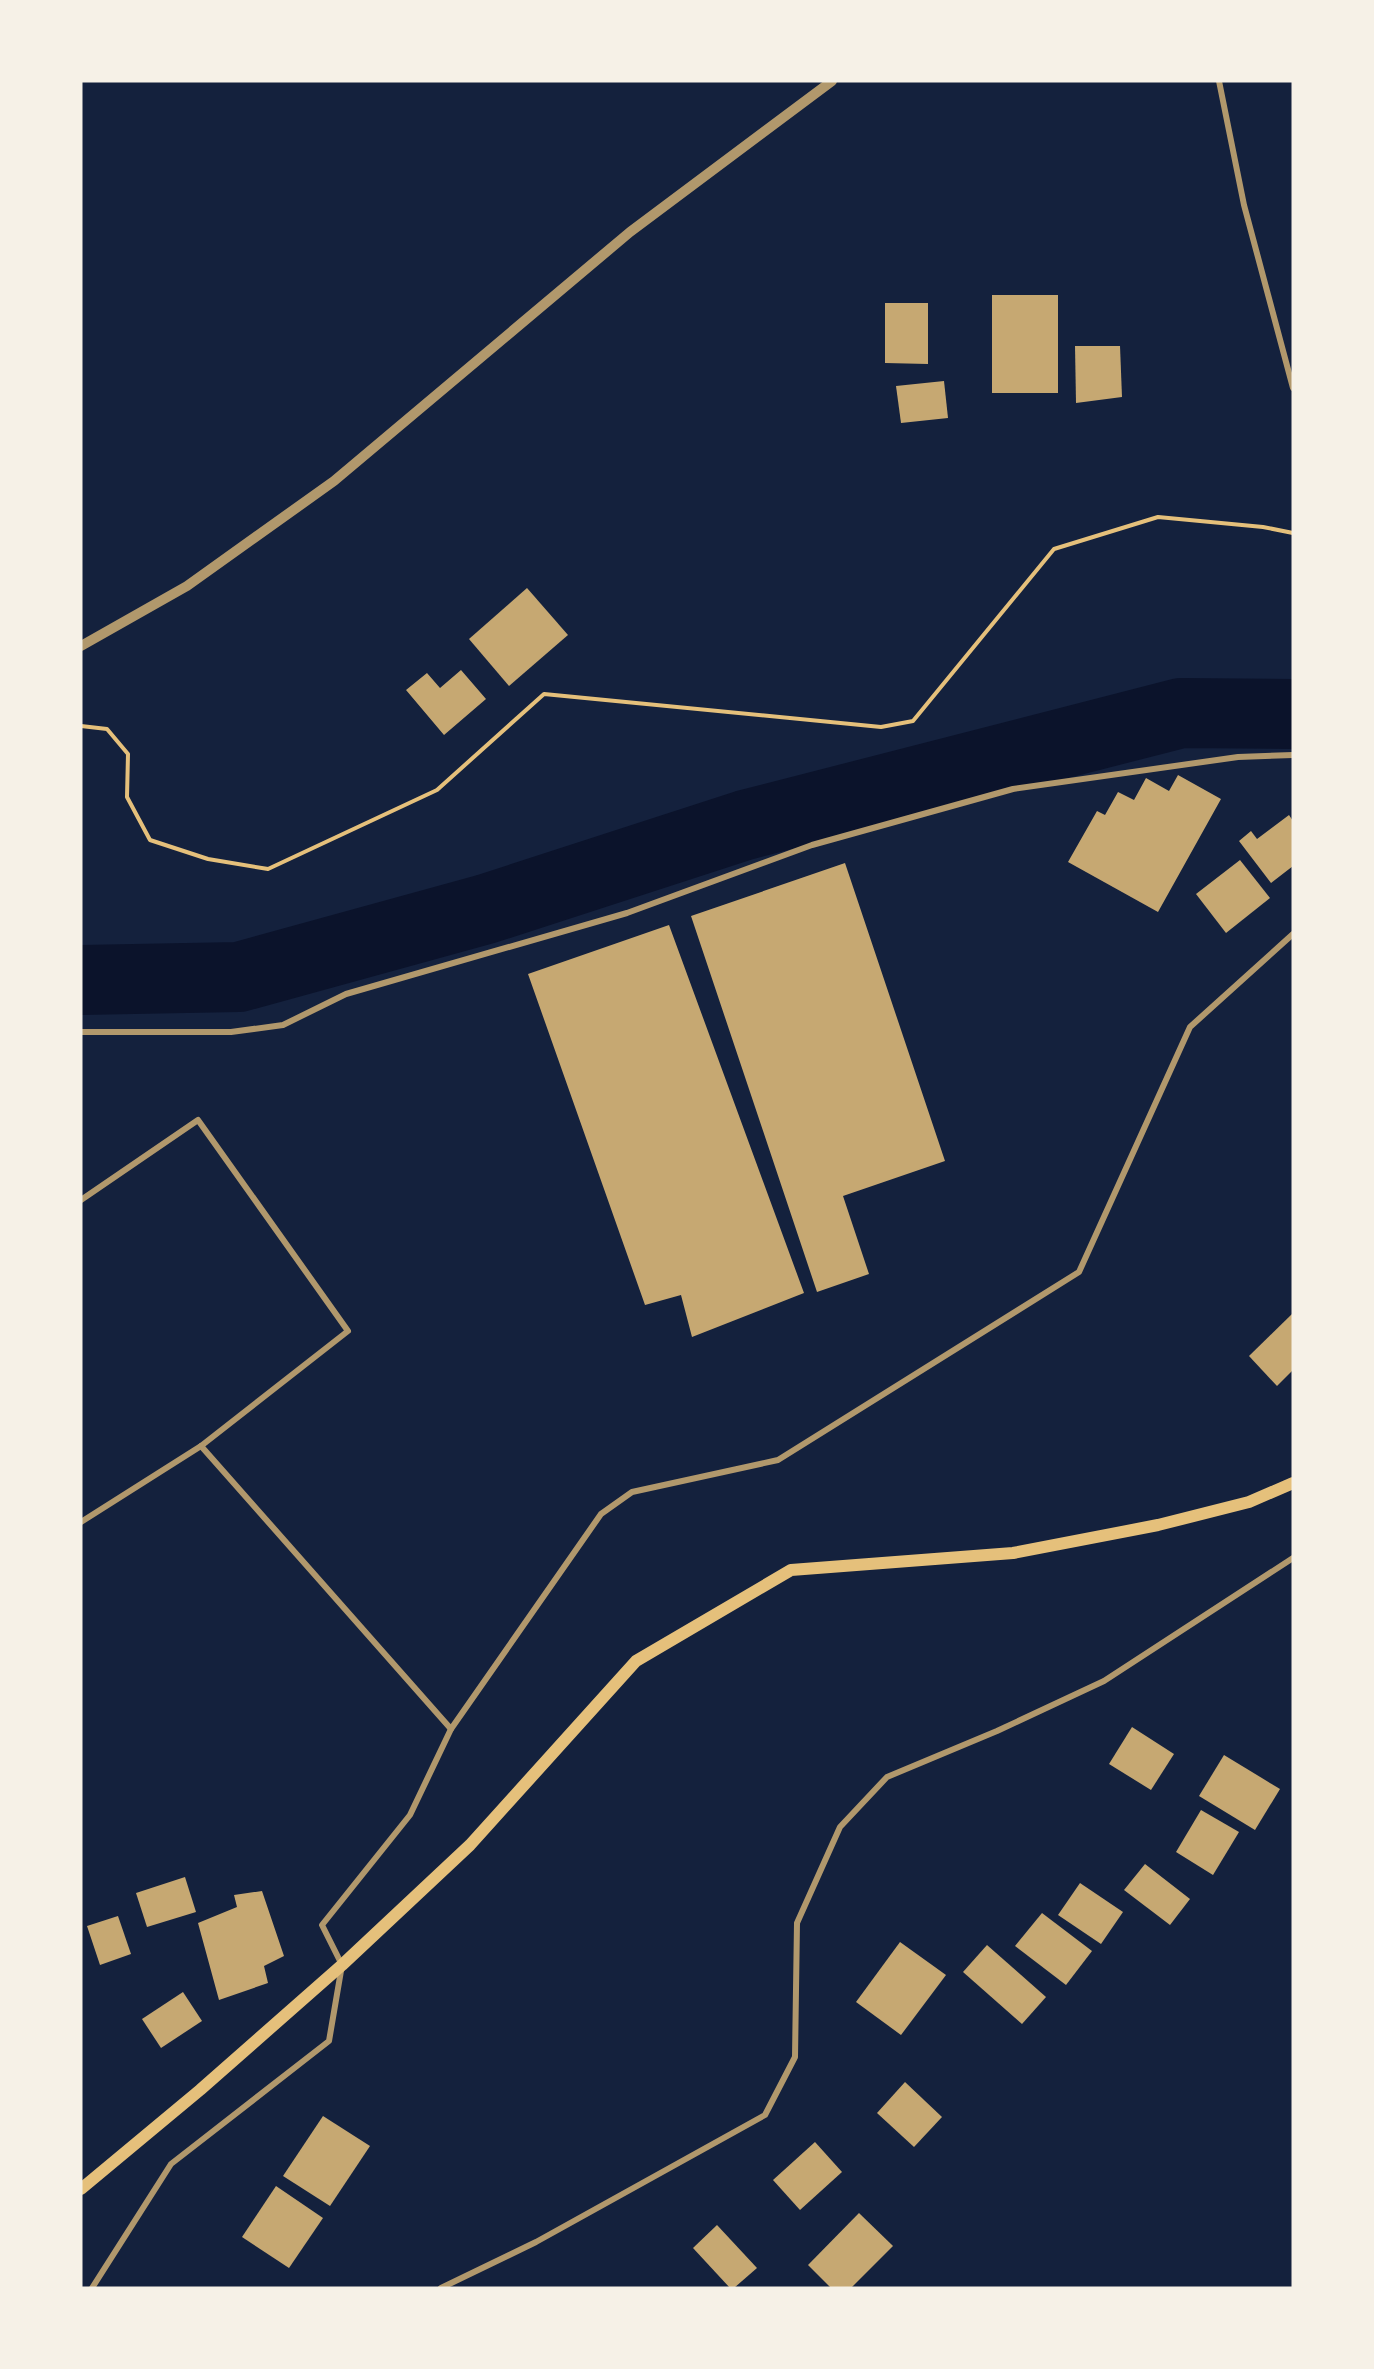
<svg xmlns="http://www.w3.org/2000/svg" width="1374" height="2369" font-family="'Open Sans',sans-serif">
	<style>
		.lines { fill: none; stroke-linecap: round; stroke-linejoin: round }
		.river { stroke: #0b132b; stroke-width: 70 }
		.building { fill: #c6a872 }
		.path { stroke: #e5c07b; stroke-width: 4 }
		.minor { stroke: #b1986c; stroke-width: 6 }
		.tertiary { stroke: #b1986c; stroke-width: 10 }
		.secondary { stroke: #e5c07b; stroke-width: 12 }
	</style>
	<rect width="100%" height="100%" fill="#14213d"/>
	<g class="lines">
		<!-- river -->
		<polyline class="river" points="81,980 239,977 486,909 745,825 1181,713 1293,714"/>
	</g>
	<!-- building -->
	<g class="building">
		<rect x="992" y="295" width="66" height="98"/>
		<polygon points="885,303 928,303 928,364 885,363"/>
		<polygon points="1075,346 1120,346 1122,397 1076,403"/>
		<polygon points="944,381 948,418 901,423 896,386"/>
		<polygon points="527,588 568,635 509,686 469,639"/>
		<polygon points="461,670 486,699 444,735 406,690 427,673 440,688"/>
		<polygon points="1178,775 1221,799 1158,912 1068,862 1097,811 1105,815 1118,792 1134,800 1146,778 1169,791"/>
		<polygon points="1289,815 1293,821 1293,866 1271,883 1239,841 1251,831 1257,839"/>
		<polygon points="1240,860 1270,898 1226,933 1196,894"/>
		<polygon points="845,863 945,1161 843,1196 869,1274 817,1292 691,916"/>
		<polygon points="669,925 804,1293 692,1337 681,1295 645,1305 528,974"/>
		<polygon points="1293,1313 1293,1370 1277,1386 1249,1356"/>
		<polygon points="1132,1727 1174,1754 1151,1790 1109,1764"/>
		<polygon points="1224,1755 1280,1789 1255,1830 1199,1796"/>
		<polygon points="1201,1810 1239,1832 1213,1875 1176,1852"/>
		<polygon points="1145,1864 1190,1899 1170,1925 1124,1890"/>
		<polygon points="185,1877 196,1912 147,1927 136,1893"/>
		<polygon points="1080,1883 1123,1912 1101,1944 1058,1915"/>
		<polygon points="262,1891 284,1956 264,1966 268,1983 219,2000 198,1923 237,1907 234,1895"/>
		<polygon points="1042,1913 1092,1951 1066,1985 1015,1946"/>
		<polygon points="118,1916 131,1954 100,1965 87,1926"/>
		<polygon points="900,1942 946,1975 901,2035 856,2002"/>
		<polygon points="987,1945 1046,1997 1022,2024 963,1972"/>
		<polygon points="183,1992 202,2021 161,2048 142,2019"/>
		<polygon points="905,2082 942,2117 914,2147 877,2113"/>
		<polygon points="323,2116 370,2146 330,2206 283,2176"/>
		<polygon points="815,2142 842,2172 800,2210 773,2180"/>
		<polygon points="276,2186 323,2218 289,2268 242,2237"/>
		<polygon points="859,2213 893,2246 851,2288 831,2288 808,2265"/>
		<polygon points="717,2225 757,2268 734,2288 730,2288 693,2248"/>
	</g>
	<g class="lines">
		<!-- path -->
		<polyline class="path" points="81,726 107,729 128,754 127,797 150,840 208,859 268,869 437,790 544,694 881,727 913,721 1054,549 1158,517 1263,527 1293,533"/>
		<!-- minor -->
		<g class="minor">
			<polyline points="1219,81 1244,205 1293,388"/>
			<polyline points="81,1032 231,1032 283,1025 346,994 627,913 812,845 1013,789 1238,757 1293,755"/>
			<polyline points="81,1200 198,1120 348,1331 201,1446 81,1522"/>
			<polyline points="201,1446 451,1729"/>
			<polyline points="92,2288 171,2164 329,2041 342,1965 322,1925 410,1815 451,1729 601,1514 632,1492 778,1460 1079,1272 1190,1027 1293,934"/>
			<polyline points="441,2288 536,2242 765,2115 795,2057 797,1923 840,1827 887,1777 997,1731 1104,1681 1293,1558"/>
		</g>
		<!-- tertiary -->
		<polyline class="tertiary" points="81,646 187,586 334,481 630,232 832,81"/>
		<!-- secondary -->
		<polyline class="secondary" points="81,2189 200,2090 342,1965 470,1845 636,1661 791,1570 1013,1553 1158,1525 1249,1502 1293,1483"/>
	</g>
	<!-- border -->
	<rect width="1374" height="2369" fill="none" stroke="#f6f1e7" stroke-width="165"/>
</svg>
